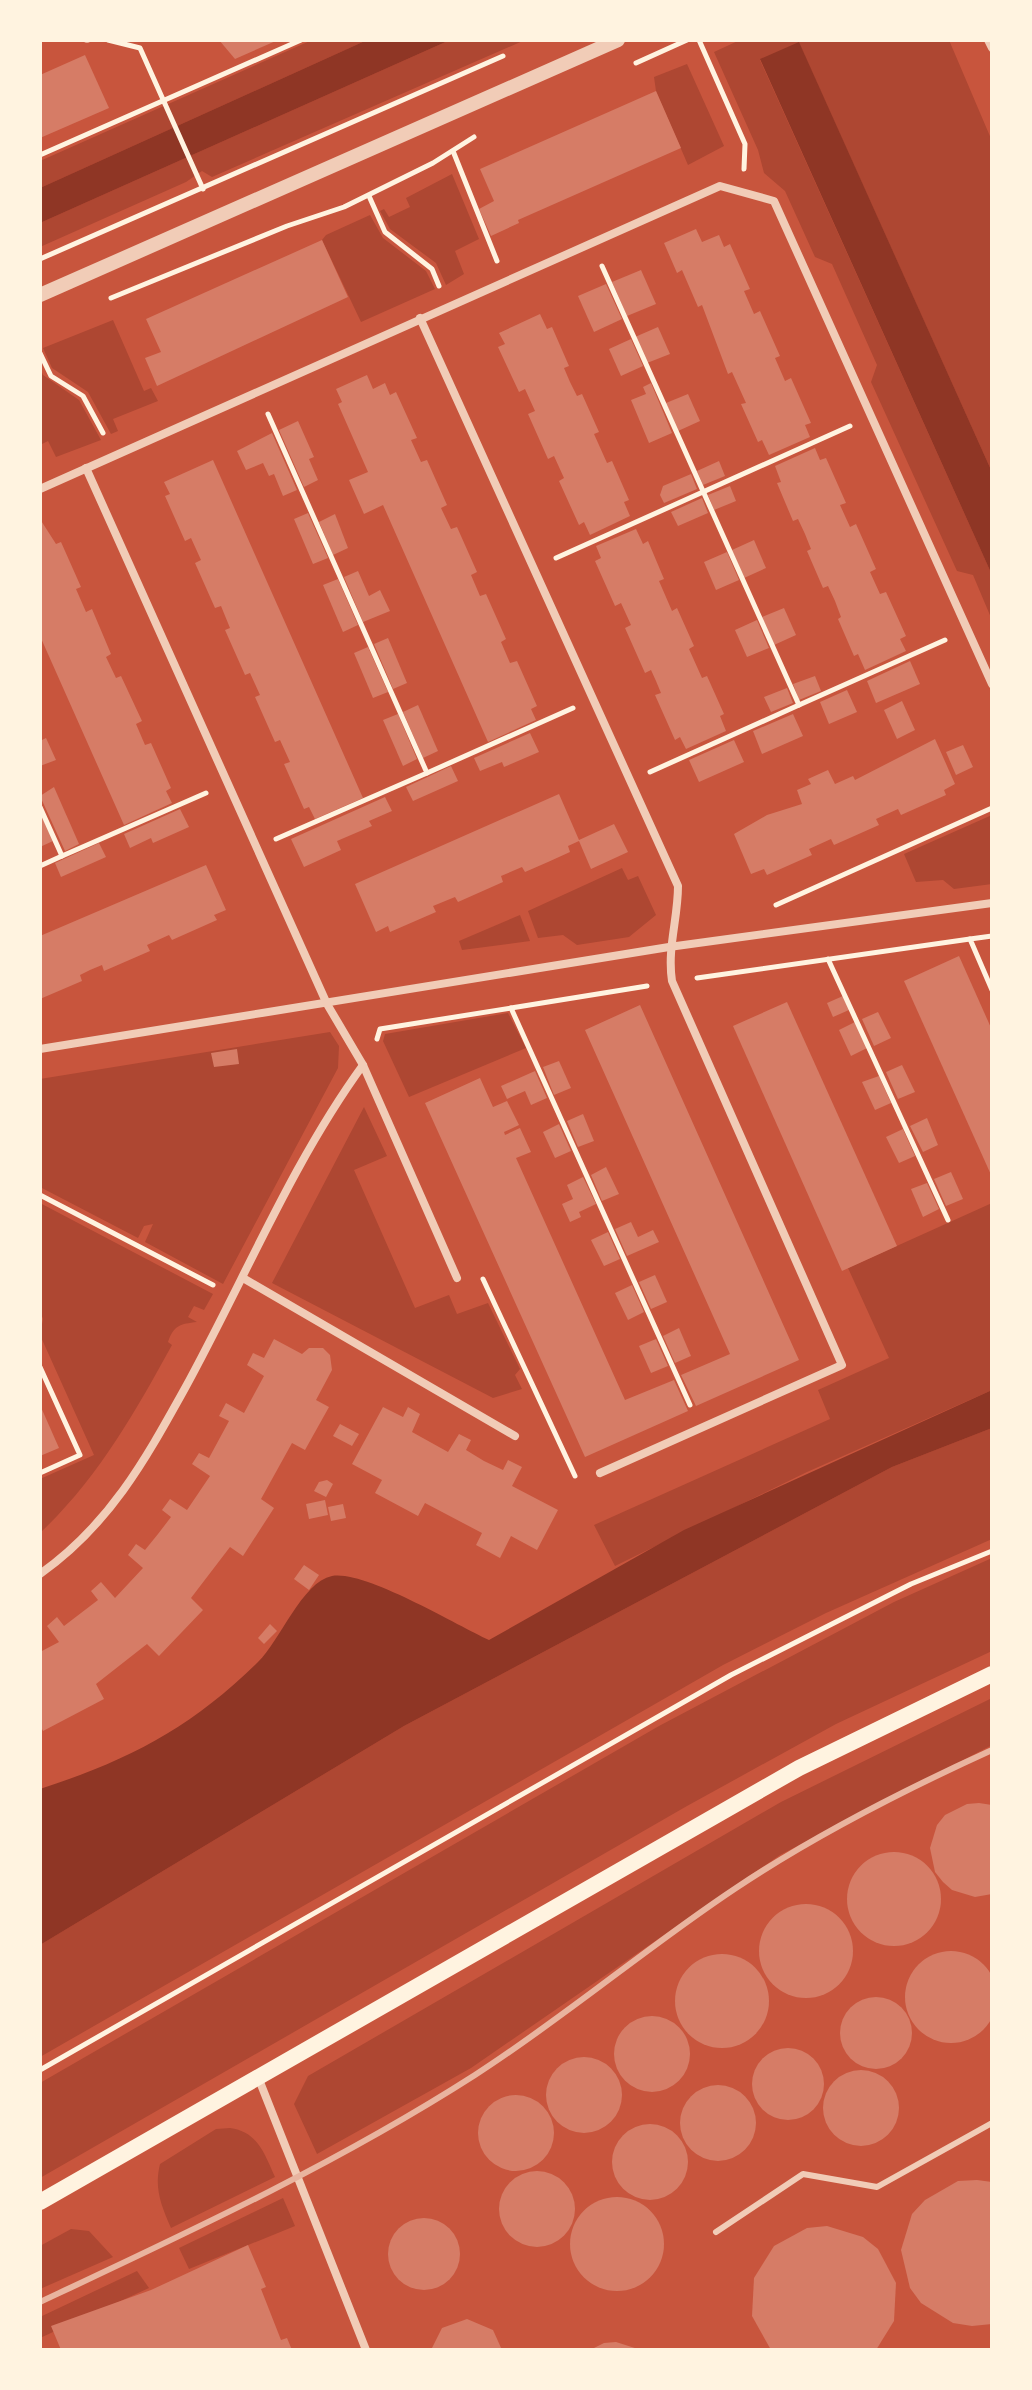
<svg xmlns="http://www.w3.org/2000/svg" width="1032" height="2390" font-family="Jost,sans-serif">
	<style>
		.green { fill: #ae4732 }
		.water { fill: #8f3625 }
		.building { fill: #d67c66 }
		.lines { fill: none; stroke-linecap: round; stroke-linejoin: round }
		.path { stroke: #fff3e0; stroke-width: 5 }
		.service { stroke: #f1ccb7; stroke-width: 6 }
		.minor { stroke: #f1ccb7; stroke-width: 8 }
		.tertiary { stroke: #f1ccb7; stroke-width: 14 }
		.secondary { stroke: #fff3e0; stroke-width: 16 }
		.rail { stroke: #e9b49f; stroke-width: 6 }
	</style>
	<rect width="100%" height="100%" fill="#c8553d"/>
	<!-- green -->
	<g class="green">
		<polygon points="312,40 367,40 40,188 40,161"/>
		<polygon points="450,40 525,40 212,177 202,171 186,182 40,247 40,223"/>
		<polygon points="740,40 949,40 992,141 992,472 799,43 760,60 992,575 992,620 973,575 957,571 871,382 877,365 832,264 815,257 785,191 764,173 758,150 714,52"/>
		<polygon points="687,64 724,146 688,165 656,91 654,77"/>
		<polygon points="452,174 479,239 455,251 464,274 446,285 436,263 390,229 380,211 384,209 389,217 410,207 406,198"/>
		<polygon points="370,215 383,238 426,271 435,289 361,322 322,240 326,235"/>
		<polygon points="113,320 144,391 151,388 158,401 113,419 118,431 111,434 88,392 52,368 43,348"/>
		<polygon points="40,368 43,375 79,400 101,440 56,457 48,441 40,445"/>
		<polygon points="992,815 992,884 954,889 943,880 916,882 904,854"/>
		<polygon points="622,868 628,880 638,876 656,915 629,937 577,945 563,935 538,938 528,911"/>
		<polygon points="520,915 530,941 462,950 459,941"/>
		<polygon points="508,1013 526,1048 409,1097 383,1041 385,1034"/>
		<polygon points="330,1032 339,1046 338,1068 223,1284 145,1242 153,1224 144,1226 138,1238 40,1187 40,1079"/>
		<polygon points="364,1107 387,1156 354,1170 415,1308 449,1295 457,1314 488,1303 520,1369 515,1375 522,1389 493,1398 272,1283"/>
		<path d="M 40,1203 L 213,1294 L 204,1310 L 194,1306 L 188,1317 L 197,1322 C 180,1324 174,1325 168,1342 L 172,1345 C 134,1414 98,1478 40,1533 L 40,1479 L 94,1455 L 40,1335 L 43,1319 L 40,1311 Z"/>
		<polygon points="992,1203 992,1390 807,1472 615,1566 594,1525 830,1419 818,1390 889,1358 848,1268"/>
		<polygon points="992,1428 992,1539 826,1613 723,1665 40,2057 40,1945 404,1726 892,1467"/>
		<polygon points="992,1558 992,1651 836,1724 687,1806 40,2178 40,2083 659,1726 894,1602"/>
		<polygon points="992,1698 992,1745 780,1855 471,2068 317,2154 294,2104 308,2076 781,1802"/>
		<path d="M 230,2128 C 258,2132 264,2153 275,2177 L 171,2228 C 161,2205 154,2188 160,2164 L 216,2129 Z"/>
		<polygon points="283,2198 295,2226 189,2269 179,2248"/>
		<polygon points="71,2229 89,2231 113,2257 40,2289 40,2246"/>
		<polygon points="137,2271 149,2288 40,2338 40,2317"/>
	</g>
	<!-- water -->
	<g class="water">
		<polygon points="367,40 450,40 40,223 40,188"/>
		<polygon points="799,42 992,472 992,575 760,59"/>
		<path d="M 992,1390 L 992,1428 L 892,1467 L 404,1726 L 40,1945 L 40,1789 C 129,1760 191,1728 258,1662 C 280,1641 302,1582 332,1576 C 365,1570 456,1625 489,1640 L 684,1530 Z"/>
	</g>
	<!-- building -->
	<g class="building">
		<polygon points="219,40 278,40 235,59"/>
		<polygon points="85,55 109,108 40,138 40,75"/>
		<polygon points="656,91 681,148 518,220 519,223 491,236 479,209 494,201 480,169"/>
		<polygon points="696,229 702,242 719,235 724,247 730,244 750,289 744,291 754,314 760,311 780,356 775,358 785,381 791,378 811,423 805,425 810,437 769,455 762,440 758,442 741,404 746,403 732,372 728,374 702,305 698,307 682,270 677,273 664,243"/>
		<polygon points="322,240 348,297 157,386 145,358 161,352 146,319"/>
		<polygon points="641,270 656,304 627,316 612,282"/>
		<polygon points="606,284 622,319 594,332 578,296"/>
		<polygon points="540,314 547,329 552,327 569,366 564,368 570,382 577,396 582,394 599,432 594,434 607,463 612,461 629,500 624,502 630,516 590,535 584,522 579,525 559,481 564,478 554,456 548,459 528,414 535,411 525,389 519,392 498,347 505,344 499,333"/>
		<polygon points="658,327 670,354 647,363 635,337"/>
		<polygon points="631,339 643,366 621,376 609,349"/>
		<polygon points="367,375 373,389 385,383 390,395 396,392 417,438 411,440 421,462 427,460 447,505 441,508 451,529 457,527 477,572 471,575 480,596 486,594 506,639 501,642 510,663 517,661 537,706 531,709 536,720 488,742 383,505 364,514 349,480 368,472 338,404 342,402 336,389"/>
		<polygon points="651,383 672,433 649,443 631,400 646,394 643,387"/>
		<polygon points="688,394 700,421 678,431 666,403"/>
		<polygon points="298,421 314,457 309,459 318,480 304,487 279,430"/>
		<polygon points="272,433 297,490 283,496 274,474 269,476 263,463 246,470 237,451"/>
		<polygon points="815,448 820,460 826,458 846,503 840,505 850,527 856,524 876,569 870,572 880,594 886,592 906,636 900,639 906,651 865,670 858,654 854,656 838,619 841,617 835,601 828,586 823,588 807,551 811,549 805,534 798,519 793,521 777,483 781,482 775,466"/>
		<polygon points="213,460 363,798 315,819 309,807 304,809 284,764 290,762 280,740 275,742 255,697 260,695 250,673 245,675 225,630 230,628 221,606 215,608 195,563 201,560 191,538 185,541 165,496 170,494 164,482"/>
		<polygon points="719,461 725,476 703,485 697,471"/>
		<polygon points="691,474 697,489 664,503 660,495 663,486"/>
		<polygon points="730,486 736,501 714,510 708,495"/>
		<polygon points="702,498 708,513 678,526 671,512"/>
		<polygon points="308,513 328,558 313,564 294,519"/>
		<polygon points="335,514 348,548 333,555 319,522"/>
		<polygon points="40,519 56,544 61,542 81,587 76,589 86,612 92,609 111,654 106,657 116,678 121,676 142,721 136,724 145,745 151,743 171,788 166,791 172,803 124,825 40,636"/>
		<polygon points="636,529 643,544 648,541 664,579 659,581 672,611 677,608 694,646 689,649 702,678 707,676 724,714 720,716 726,731 686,749 680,737 675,740 655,695 661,693 656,681 651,670 645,673 625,628 631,625 621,603 615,606 595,561 601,558 596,546"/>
		<polygon points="754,540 766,568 744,578 732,550"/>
		<polygon points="727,552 739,580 716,590 704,562"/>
		<polygon points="358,571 369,596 380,590 390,611 363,622 344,577"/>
		<polygon points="338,579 358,625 343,632 323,585"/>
		<polygon points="784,608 796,635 774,645 762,617"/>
		<polygon points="757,620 769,648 747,657 735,630"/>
		<polygon points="388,638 407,683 393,689 374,644"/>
		<polygon points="368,647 388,692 373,698 354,653"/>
		<polygon points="910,661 920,684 876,703 867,681"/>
		<polygon points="815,676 821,691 799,700 793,684"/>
		<polygon points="787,688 793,703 771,712 764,697"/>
		<polygon points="847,690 857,712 829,724 820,702"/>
		<polygon points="902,701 915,730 897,739 884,710"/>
		<polygon points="418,705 438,751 423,758 403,712"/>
		<polygon points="398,714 417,759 403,766 383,720"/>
		<polygon points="793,714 803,736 762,754 753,731"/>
		<polygon points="530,733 539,752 504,767 502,762 480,771 474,758"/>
		<polygon points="46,738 56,760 40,766 40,741"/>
		<polygon points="935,739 955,784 944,790 946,795 901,815 898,809 876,819 879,825 834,845 831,839 809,849 812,855 767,875 764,869 751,874 734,834 767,815 802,804 797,790 811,784 808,779 828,770 835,784 853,776 855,780"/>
		<polygon points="734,740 744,762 699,782 689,760"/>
		<polygon points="963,745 973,767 956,775 946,752"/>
		<polygon points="451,766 458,781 413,801 406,787"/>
		<polygon points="54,787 79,844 65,851 40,796"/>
		<polygon points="559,794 579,840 614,824 628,852 591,869 579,841 568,846 570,852 548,862 525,872 522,867 501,876 503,882 458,902 455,897 433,906 436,912 390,932 388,926 376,932 355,884"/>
		<polygon points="385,797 392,811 369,821 372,826 337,841 341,850 304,867 291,839"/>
		<polygon points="180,809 189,827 153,843 151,838 130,848 124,834"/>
		<polygon points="40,812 53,841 40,847"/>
		<polygon points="99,843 106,857 61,877 55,863"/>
		<polygon points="206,865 226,910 214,915 217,920 172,940 169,935 147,945 150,951 104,971 102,965 90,970 80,975 82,981 40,999 40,936"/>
		<polygon points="959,956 992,1030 992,1177 904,981"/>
		<polygon points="843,996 849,1010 833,1017 827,1003"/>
		<polygon points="787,1002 897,1246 842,1271 733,1026"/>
		<polygon points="640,1005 799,1360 696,1406 681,1375 730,1354 585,1030"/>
		<polygon points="878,1012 891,1038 874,1046 862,1019"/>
		<polygon points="855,1022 867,1048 851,1056 839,1030"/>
		<polygon points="237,1049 239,1064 214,1067 211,1053"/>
		<polygon points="559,1061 571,1088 554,1095 543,1067"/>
		<polygon points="902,1065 915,1092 898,1099 886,1072"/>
		<polygon points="535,1071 547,1098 531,1105 525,1091 507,1099 501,1086"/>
		<polygon points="879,1076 891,1103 875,1110 862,1082"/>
		<polygon points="480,1078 493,1107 507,1101 519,1125 504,1132 505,1135 520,1128 531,1152 516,1158 625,1400 674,1380 688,1411 585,1457 425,1103"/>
		<polygon points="583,1114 594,1141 578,1147 567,1121"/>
		<polygon points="927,1118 938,1145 923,1152 910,1126"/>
		<polygon points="559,1124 571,1151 555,1158 543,1132"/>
		<polygon points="903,1129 915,1156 899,1163 886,1137"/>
		<polygon points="606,1167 619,1194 602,1201 591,1175"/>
		<polygon points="951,1172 963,1199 946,1206 934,1179"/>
		<polygon points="583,1177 596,1204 579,1212 581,1217 570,1222 562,1204 573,1199 567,1185"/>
		<polygon points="927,1183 939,1209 923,1217 911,1189"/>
		<polygon points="631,1222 638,1237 653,1230 659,1242 627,1256 615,1229"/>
		<polygon points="608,1232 620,1259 604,1266 591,1240"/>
		<polygon points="655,1275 667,1302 651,1309 639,1282"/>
		<polygon points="632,1285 644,1312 628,1320 615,1293"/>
		<polygon points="679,1328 691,1356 675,1363 663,1336"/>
		<polygon points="274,1339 302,1354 309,1348 323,1348 330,1355 332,1370 316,1400 329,1407 305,1450 292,1443 261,1499 274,1508 243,1556 230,1547 191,1598 203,1610 159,1656 147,1644 96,1684 104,1699 43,1731 40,1725 40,1652 59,1642 47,1626 57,1617 64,1626 98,1600 91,1591 101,1582 115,1598 143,1568 128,1555 136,1544 145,1550 158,1534 171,1517 162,1510 170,1499 187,1510 210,1476 192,1464 199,1453 209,1458 229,1421 219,1416 226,1403 244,1413 264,1376 247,1365 253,1353 264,1358"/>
		<polygon points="656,1339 668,1366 651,1373 639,1346"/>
		<polygon points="40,1405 59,1448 40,1456"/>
		<polygon points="383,1407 403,1417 408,1407 420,1414 412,1432 448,1452 459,1434 471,1440 466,1450 484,1461 503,1470 508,1460 522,1467 512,1486 558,1510 537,1550 511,1536 500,1558 476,1545 482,1533 425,1503 418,1516 375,1493 382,1480 352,1464"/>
		<polygon points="340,1424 359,1434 352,1446 333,1436"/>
		<polygon points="327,1480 333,1484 326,1497 314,1491 319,1482"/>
		<polygon points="325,1500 328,1515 309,1519 306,1504"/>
		<polygon points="343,1504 346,1518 331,1521 328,1507"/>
		<polygon points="304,1565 319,1575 309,1590 294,1579"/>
		<polygon points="270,1624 277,1631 264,1644 258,1638"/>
		<polygon points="979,1803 992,1805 992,1894 975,1897 952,1890 943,1882 935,1872 930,1848 937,1825 945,1815 967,1804"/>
		<circle cx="894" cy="1899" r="47"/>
		<circle cx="806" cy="1951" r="47"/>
		<circle cx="951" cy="1997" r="46"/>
		<circle cx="722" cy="2001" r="47"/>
		<circle cx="876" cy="2033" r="36"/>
		<circle cx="652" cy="2054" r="38"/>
		<circle cx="788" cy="2084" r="36"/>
		<circle cx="584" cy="2095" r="38"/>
		<circle cx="861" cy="2108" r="38"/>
		<circle cx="718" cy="2123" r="38"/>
		<circle cx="516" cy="2133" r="38"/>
		<circle cx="650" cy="2162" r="38"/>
		<circle cx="537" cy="2209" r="38"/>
		<polygon points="977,2180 992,2182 992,2324 972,2326 953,2323 921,2303 910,2288 901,2250 912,2214 925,2200 958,2181"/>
		<circle cx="617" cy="2244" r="47"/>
		<circle cx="424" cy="2254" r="36"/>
		<polygon points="827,2226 863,2237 878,2249 896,2283 894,2321 876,2350 771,2350 752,2316 754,2278 774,2246 807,2228"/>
		<polygon points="248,2245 266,2287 261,2289 281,2340 287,2338 292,2350 61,2350 51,2326 151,2290"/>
		<polygon points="467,2319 493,2330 502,2350 431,2350 442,2328"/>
		<polygon points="616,2342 641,2350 590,2350 604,2343"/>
	</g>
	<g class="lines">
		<!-- path -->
		<g class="path">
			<polyline points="86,40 88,40"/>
			<polyline points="108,40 140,48 203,189"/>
			<polyline points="699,40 745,144 744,169"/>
			<polyline points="636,63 687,40"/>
			<polyline points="453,151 497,261"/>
			<polyline points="40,155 301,40"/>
			<polyline points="369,196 385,232 432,269 439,286"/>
			<polyline points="40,259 503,56"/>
			<polyline points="602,266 799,705 945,640"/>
			<polyline points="111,298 287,226 344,207 433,163 474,137"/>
			<polyline points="40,353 51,376 83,396 103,433"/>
			<polyline points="268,414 427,773 276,839"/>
			<polyline points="556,558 850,426"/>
			<polyline points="650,772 799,705"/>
			<polyline points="427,773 573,708"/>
			<polyline points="40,807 62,856 206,793"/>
			<polyline points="40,866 62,856"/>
			<polyline points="776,905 992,808"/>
			<polyline points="992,936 970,939 992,990"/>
			<polyline points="828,959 948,1220"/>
			<polyline points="697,978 970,939"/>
			<polyline points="647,986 511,1008 690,1405"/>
			<polyline points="377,1039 380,1029 511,1008"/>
			<polyline points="40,1195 213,1285"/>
			<polyline points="483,1279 575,1476"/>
			<polyline points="40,1367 80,1455 40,1473"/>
			<polyline points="40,2070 731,1675 911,1584 992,1551"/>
		</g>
		<!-- service -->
		<polyline class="service" points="716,2232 803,2174 877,2187 992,2123"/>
		<!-- minor -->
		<g class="minor">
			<polyline points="988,40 992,48"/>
			<path d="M 420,318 L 678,886 C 678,919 667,948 672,981 L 842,1365 L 600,1473"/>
			<polyline points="86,468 327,1004 363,1065 457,1278"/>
			<polyline points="40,489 720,186 774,201 992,684"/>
			<polyline points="40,1049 669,947 992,903"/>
			<polyline points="243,1278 515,1436"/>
			<path d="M 40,1574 C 109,1525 144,1462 184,1390 C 243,1283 291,1164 363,1065"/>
			<polyline points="258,2077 366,2350"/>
		</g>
		<!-- tertiary -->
		<polyline class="tertiary" points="40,295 618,40"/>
		<!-- secondary -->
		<polyline class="secondary" points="40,2202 799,1768 992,1674"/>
		<!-- rail -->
		<path class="rail" d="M 40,2302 C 189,2232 336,2164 475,2075 C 565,2017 647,1947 736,1888 C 817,1834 904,1790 992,1750"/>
	</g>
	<!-- border -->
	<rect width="1032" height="2390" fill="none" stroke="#fff3e0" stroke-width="84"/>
</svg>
